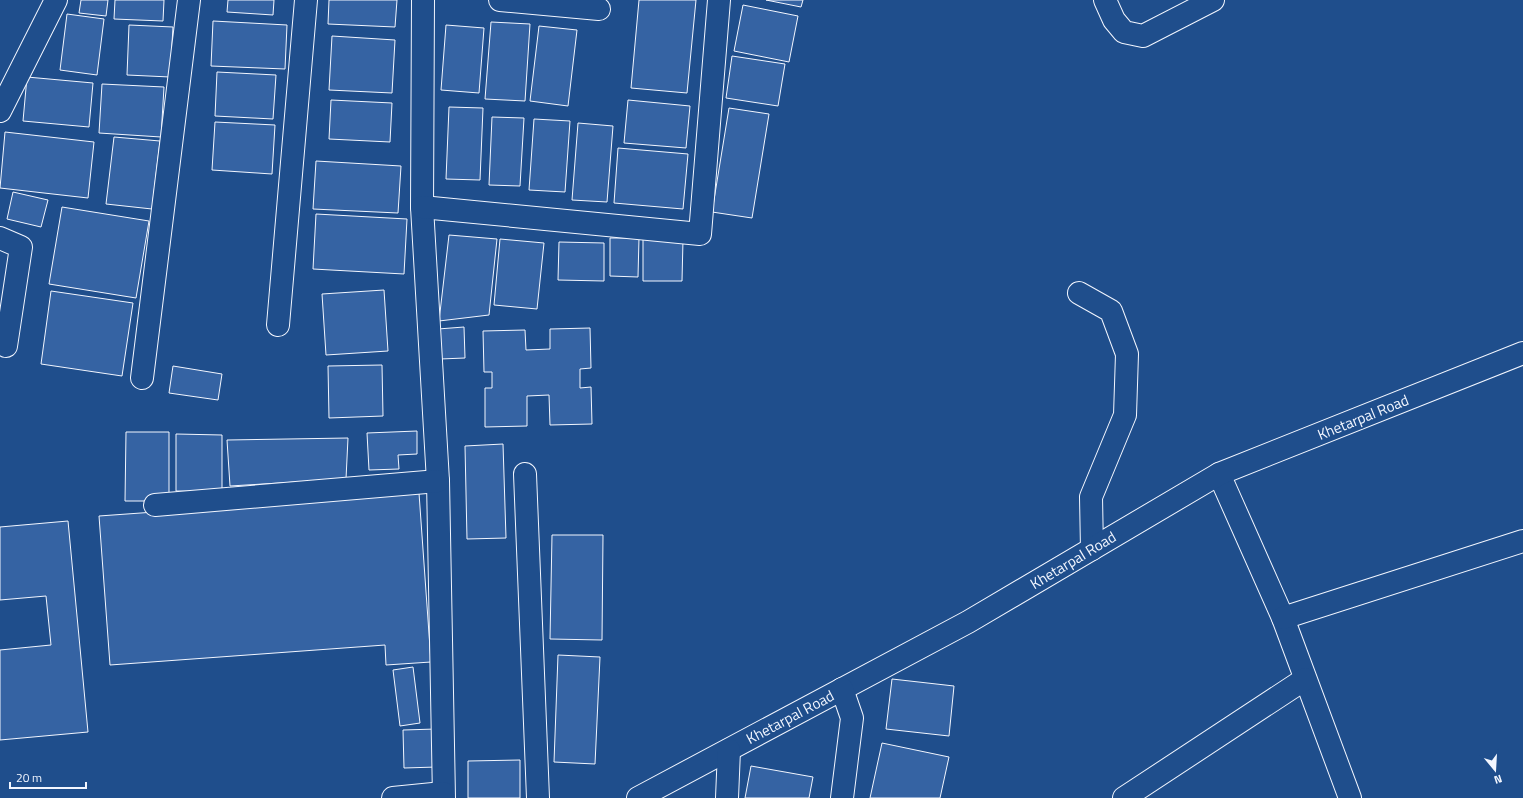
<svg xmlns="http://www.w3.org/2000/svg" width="1523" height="798" font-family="'Titillium Web',sans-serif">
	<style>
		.building { fill: #3563a3; stroke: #f2f6ff }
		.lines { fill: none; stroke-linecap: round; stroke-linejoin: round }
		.minor-casing { stroke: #f2f6ff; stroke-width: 24 }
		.minor { stroke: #1f4e8c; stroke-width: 22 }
		.labels { text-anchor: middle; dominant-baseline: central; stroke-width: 3; stroke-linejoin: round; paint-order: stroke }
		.street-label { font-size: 15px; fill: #f2f6ff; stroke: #1f4e8c }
	</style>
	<rect width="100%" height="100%" fill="#1f4e8c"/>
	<!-- building -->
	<g class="building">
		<polygon points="81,0 108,0 106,16 79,13"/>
		<polygon points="115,0 164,0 163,21 114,19"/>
		<polygon points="228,0 274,0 273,15 227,12"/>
		<polygon points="329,0 397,0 395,27 328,24"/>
		<polygon points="639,0 696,0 687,93 631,88"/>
		<polygon points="766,0 803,0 801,7"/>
		<polygon points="743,5 798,16 789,62 734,51"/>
		<polygon points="67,14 104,19 97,75 60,70"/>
		<polygon points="213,21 287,25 285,69 211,66"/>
		<polygon points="491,22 530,24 525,101 485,99"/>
		<polygon points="129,25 173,27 170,77 127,75"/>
		<polygon points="446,25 484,28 479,93 441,90"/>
		<polygon points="539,26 577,30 568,106 530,101"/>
		<polygon points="332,36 395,40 392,93 329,90"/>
		<polygon points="732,56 785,64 778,106 726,98"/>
		<polygon points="217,72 276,75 273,119 215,116"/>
		<polygon points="27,77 93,83 89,127 23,121"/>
		<polygon points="102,84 164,87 161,137 99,133"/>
		<polygon points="331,100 392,103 390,142 329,139"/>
		<polygon points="628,100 690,106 686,148 624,143"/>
		<polygon points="449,107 483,108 480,180 446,179"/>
		<polygon points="729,108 769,114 752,218 712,212"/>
		<polygon points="492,117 524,118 520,186 489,185"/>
		<polygon points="534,119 570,121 565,192 529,190"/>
		<polygon points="215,122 275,125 272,174 212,170"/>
		<polygon points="578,123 613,126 607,202 572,200"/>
		<polygon points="5,132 94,142 88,198 0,188"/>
		<polygon points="114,137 160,141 152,209 106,204"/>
		<polygon points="618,148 688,154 683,209 614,203"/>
		<polygon points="316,161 401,166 398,213 313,209"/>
		<polygon points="13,192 48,200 41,227 7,219"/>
		<polygon points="62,207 149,221 136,298 49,284"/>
		<polygon points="316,214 407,219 404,274 313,269"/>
		<polygon points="449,235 497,239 489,315 439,321"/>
		<polygon points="610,238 639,238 638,277 610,276"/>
		<polygon points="500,239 544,243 537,309 494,305"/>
		<polygon points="643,239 683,240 682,281 643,281"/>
		<polygon points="559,242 604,243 604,281 558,280"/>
		<polygon points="384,290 388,351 326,355 322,294"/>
		<polygon points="51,291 133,303 122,376 41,364"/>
		<polygon points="464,327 465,358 440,359 438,329"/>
		<polygon points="590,328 591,368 580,369 580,388 591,387 592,424 550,425 549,395 527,396 527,426 485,427 485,388 492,388 492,372 484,372 483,331 525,330 526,350 550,349 550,329"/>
		<polygon points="382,365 383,416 329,418 328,366"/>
		<polygon points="173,366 222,374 218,400 169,393"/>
		<polygon points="417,431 417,454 398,455 399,469 369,470 367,433"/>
		<polygon points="126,432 169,432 169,501 125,501"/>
		<polygon points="176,434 222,435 222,492 176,491"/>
		<polygon points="348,438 346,479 230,486 227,440"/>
		<polygon points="503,444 506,538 467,539 465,446"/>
		<polygon points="419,493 431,662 386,665 385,645 110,665 99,516"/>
		<polygon points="68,521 88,732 0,740 0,650 51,645 46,596 0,600 0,527"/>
		<polygon points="552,535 603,535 602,640 550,639"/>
		<polygon points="558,655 600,657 595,764 554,762"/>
		<polygon points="413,667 420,723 400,726 393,670"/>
		<polygon points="892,679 954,686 949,736 886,729"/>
		<polygon points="436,729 437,767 404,768 403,730"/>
		<polygon points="882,743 949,757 940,798 870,798"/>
		<polygon points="520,760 520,798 468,798 468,761"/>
		<polygon points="751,766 813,777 809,798 745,798"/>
	</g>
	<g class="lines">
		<!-- minor casing -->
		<g class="minor-casing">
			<g id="minor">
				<polyline points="423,0 422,207 438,481 444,798"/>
				<polyline points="500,0 599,9"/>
				<polyline points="1105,0 1114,20 1124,32 1143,36 1213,0"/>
				<polyline points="0,111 56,0"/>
				<polyline points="422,207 700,234 719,0"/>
				<polyline points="0,238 21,247 6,346"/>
				<polyline points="1079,293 1111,311 1127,354 1125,415 1091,497 1092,549"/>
				<polyline points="278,325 306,0"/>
				<polyline points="142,378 189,0"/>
				<polyline points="525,474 538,798"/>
				<polyline points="1219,474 1283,618 1350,798"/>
				<polyline points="155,505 438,481"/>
				<polyline points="1283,618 1523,541"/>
				<polyline points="393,798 443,793"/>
				<polyline points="638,798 968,622 1219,474 1523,353"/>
				<polyline points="727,798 729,750"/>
				<polyline points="842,798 852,718 842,689"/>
				<polyline points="1124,798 1305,679"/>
			</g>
		</g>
		<!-- minor -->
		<use href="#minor" class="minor"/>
	</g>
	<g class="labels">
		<!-- street labels -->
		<g class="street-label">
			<text transform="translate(1363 417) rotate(-22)">Khetarpal Road</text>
			<text transform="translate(1073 560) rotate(-31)">Khetarpal Road</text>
			<text transform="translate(790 717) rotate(-28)">Khetarpal Road</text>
		</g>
	</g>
	<!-- north arrow -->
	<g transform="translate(1495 770) rotate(162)" stroke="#1f4e8c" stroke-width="3" paint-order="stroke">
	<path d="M0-3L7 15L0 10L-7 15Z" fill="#f2f6ff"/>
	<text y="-6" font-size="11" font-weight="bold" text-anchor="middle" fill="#f2f6ff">N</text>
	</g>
	<!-- scale -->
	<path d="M10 782v6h76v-6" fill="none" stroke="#f2f6ff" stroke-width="2"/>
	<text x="16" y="782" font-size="12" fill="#f2f6ff" stroke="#1f4e8c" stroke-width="3" paint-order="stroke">20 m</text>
</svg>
